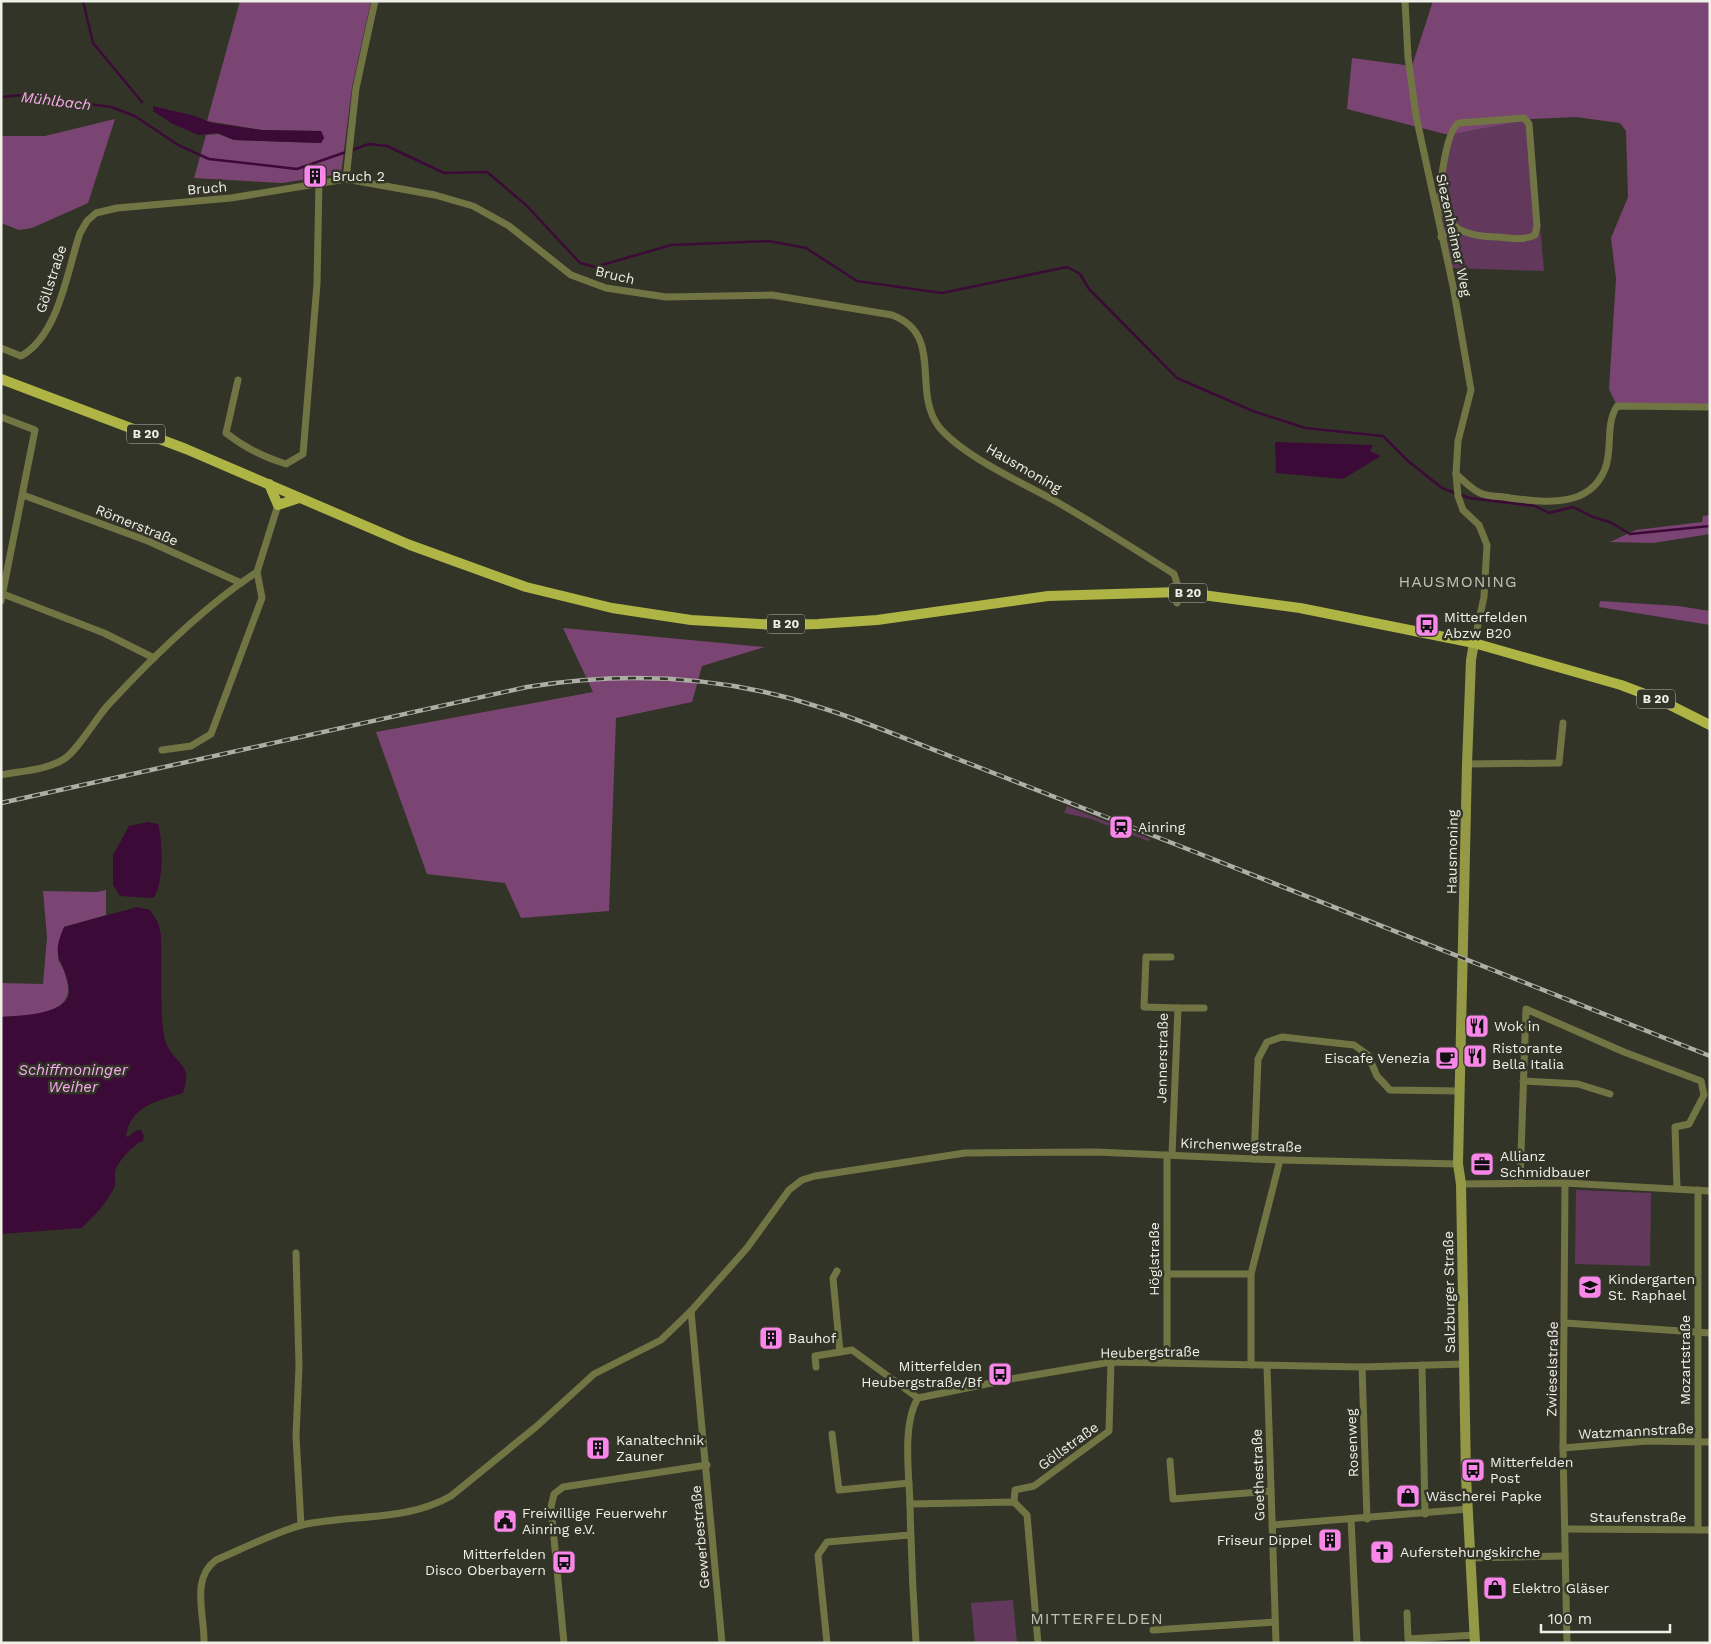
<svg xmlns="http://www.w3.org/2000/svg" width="1711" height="1644" font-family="'Work Sans',sans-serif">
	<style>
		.green { fill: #62395c }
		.forest { fill: #7b4573 }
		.water { fill: #3c0a37 }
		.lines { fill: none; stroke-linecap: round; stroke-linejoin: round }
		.stream { stroke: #3c0a37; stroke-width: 2.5 }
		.street { stroke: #717543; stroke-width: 7 }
		.secondary { stroke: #949946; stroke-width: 10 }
		.primary { stroke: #afb545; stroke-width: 10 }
		.rail-casing { stroke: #adaea5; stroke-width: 4.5 }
		.rail { stroke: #333428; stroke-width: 2.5; stroke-dasharray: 8; stroke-linecap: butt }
		.labels { text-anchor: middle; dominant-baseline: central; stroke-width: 5; stroke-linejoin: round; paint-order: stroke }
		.shield { fill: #333428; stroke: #b7b8ae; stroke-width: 1 }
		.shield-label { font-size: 12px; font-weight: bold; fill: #eff0e8 }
		.poi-label { font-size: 14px; fill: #eff0e8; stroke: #333428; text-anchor: start }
		.street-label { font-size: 14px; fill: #eff0e8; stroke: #333428 }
		.water-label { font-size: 15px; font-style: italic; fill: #fcabef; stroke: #333428 }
		.quarter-label { font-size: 16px; letter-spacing: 1px; fill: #c0c1b3; stroke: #333428 }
	</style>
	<rect width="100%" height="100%" fill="#333428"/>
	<!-- green -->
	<g class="green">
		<polygon points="1531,119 1544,271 1451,268 1440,207 1449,135"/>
		<polygon points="1067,806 1150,839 1150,840 1148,841 1091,819 1064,813"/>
		<polygon points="1576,1190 1651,1193 1650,1266 1575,1264"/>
		<polygon points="1013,1600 1017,1643 975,1643 971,1603"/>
	</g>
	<!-- forest -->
	<g class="forest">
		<polygon points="240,1 371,1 352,87 341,174 282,183 194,178 206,135 218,134 234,140 321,143 324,138 321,131 262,130 207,121"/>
		<polygon points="1433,1 1710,1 1710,407 1617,406 1609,389 1616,279 1611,238 1628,197 1626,131 1620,123 1576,117 1531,119 1449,135 1347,109 1352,58 1412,66"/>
		<polygon points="115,119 88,203 32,228 19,230 1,223 1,136 45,136"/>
		<polygon points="1710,515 1710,534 1653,543 1610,542 1636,530 1702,522 1703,516"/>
		<polygon points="1600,601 1678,606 1710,611 1710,625 1599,607"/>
		<polygon points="563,628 765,647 702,666 692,702 616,718 609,911 521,918 505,883 427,874 376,732 593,692"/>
		<path d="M 106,890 L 106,915 L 64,927 L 58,960 C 63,966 65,973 67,981 C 77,1016 24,1016 1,1017 L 1,983 L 43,984 L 47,937 L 43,891 L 97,892 Z"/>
	</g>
	<!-- water -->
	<g class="water">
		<polygon points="153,106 195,116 212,123 262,130 321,131 324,138 321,143 234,140 218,133 198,135 171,123 153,111"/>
		<polygon points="1275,442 1373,445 1370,451 1381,456 1343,479 1276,473"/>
		<path d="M 148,822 L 158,824 C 163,839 164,887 153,898 L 120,896 L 113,885 L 113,855 L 129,826 Z"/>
		<path d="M 137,907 L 150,910 L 158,922 L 161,935 C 162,959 159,1024 166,1043 C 175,1065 194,1063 183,1093 C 158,1101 131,1105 126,1136 L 128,1137 L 137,1130 L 141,1130 L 144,1136 L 143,1141 C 134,1144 117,1162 115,1172 C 114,1178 117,1182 114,1188 C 107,1203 94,1216 82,1228 L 1,1234 L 1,1017 C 17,1016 73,1015 69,989 C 65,958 49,961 64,927 Z"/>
	</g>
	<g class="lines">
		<!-- stream -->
		<g class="stream">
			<polyline points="83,1 93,43 142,102"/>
			<polyline points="1,97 23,95 111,107 135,116 178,145 209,159 297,169 369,144 387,146 444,173 487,172 526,205 580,263 595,267 671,245 769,241 806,248 857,281 942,293 1067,267 1080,274 1089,289 1177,378 1253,411 1305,428 1383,436 1408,461 1442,488 1455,493"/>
			<polyline points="1461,495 1469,498 1535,506 1549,513 1573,507 1593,517 1610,522 1630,534 1710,526"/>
		</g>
		<!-- street -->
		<g class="street">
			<polyline points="1405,1 1408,57 1416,116 1453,286 1471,390 1458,441 1456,474 1458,496 1463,510 1479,525 1487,545 1484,597 1474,643"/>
			<path d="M 1524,118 L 1529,124 L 1537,226 L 1535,235 C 1524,241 1509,238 1497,237 C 1482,237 1461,234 1451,223 C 1445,217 1442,209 1441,202 C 1439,187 1446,130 1459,123 Z"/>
			<polyline points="346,179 356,88 375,1"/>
			<polyline points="1441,237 1456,227"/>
			<path d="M 1,348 L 21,356 C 59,335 67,271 80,233 L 87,221 L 96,213 L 117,208 L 231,198 L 346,179 L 435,195 L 473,206 L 509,226 L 571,275 L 606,288 L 666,297 L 772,295 L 892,315 C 945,335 911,390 939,427 C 964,457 1023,483 1057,502 C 1097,525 1136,550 1174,574 L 1180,592 L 1177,603"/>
			<path d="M 238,380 L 226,433 C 245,448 263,457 286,464 L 303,454 L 317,284 L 319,182"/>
			<polyline points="1,417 35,430 1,601"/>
			<path d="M 1456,474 C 1463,480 1471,489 1480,493 C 1488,497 1501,496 1510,498 C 1544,502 1589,509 1605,469 C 1613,449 1605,425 1617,406 L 1707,407"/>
			<polyline points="23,495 148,541 241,583"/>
			<polyline points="3,594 104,633 154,658"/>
			<polyline points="162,750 191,746 211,734 262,598 257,572"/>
			<polyline points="1467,764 1559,763 1563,723"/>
			<path d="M 1,775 C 21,771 47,770 64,759 C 78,750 96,718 109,704 C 151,659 206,605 257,572 L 278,505"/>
			<polyline points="1171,957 1146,957 1144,1007 1178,1008 1172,1155"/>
			<polyline points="1178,1008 1204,1008"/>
			<polyline points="1523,1081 1578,1084 1610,1094"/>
			<polyline points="1254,1159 1258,1059 1267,1042 1282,1037 1354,1045 1368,1055 1377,1076 1390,1090 1459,1091"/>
			<polyline points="1520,1182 1526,1009 1624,1052 1701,1081 1704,1095 1689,1124 1675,1127 1677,1189"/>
			<polyline points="1565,1183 1563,1448 1567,1643"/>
			<polyline points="1461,1184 1565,1183 1710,1191"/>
			<polyline points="1698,1190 1698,1530"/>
			<polyline points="296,1253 299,1366 296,1436 301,1525"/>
			<polyline points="837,1271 833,1278 840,1352 852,1350 918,1398"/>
			<polyline points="1167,1274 1251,1274"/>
			<polyline points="691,1311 722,1643"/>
			<polyline points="1565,1323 1710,1333"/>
			<polyline points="1167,1362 1167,1155"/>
			<polyline points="1251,1365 1251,1274 1280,1160"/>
			<polyline points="1422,1365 1425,1514"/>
			<polyline points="1267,1366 1276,1643"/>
			<polyline points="816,1367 815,1356 840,1352"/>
			<polyline points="1362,1367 1367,1519"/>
			<polyline points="832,1434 839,1490 909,1483"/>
			<polyline points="1563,1448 1647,1441 1710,1442"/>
			<polyline points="1170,1461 1173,1499 1271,1491"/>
			<polyline points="1014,1502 1015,1490 1034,1486 1109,1431 1111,1362"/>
			<polyline points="910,1504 1014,1502 1027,1515 1038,1643"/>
			<polyline points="1351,1519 1357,1643"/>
			<polyline points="1272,1525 1469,1509"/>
			<polyline points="1566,1529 1710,1530"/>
			<polyline points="1471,1558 1565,1556"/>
			<polyline points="1407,1613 1408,1639 1475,1635"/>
			<polyline points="1153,1630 1275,1622"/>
			<path d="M 204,1643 C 205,1615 190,1579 216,1560 C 242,1549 275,1532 302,1525 C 351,1514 406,1522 451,1496 L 537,1426 L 594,1374 L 661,1340 L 691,1311 L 747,1248 L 789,1190 L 802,1180 L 815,1176 L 965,1153 L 1096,1152 L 1280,1160 L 1458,1164"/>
			<polyline points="564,1643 551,1507 554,1494 563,1487 707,1465"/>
			<polyline points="827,1643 818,1555 827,1542 910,1535"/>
			<path d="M 916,1643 C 913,1596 911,1550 910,1504 C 909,1473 902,1424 918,1398 L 1011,1379 L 1111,1362 L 1362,1367 L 1465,1364"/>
		</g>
		<!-- secondary -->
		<polyline class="secondary" points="1474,643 1471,660 1467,764 1458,1164 1461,1184 1466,1477 1475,1643"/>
		<!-- primary -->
		<g class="primary">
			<polyline points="1,379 186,449 410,545 526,587 612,608 691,620 777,625 818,624 877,620 1048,596 1180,592 1300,608 1474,643 1621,685 1658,699 1710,725"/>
			<polyline points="269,484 278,505 299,498"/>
		</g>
		<!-- rail casing -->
		<g class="rail-casing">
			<path id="rail" d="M 1,803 L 527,687 C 625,671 725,676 819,707 C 865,721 910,741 955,758 C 1035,789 1115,820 1195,852 C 1366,920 1538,988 1710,1056"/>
		</g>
		<!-- rail -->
		<use href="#rail" class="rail"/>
	</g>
	<!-- icons -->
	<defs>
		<g id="building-square" transform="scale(1.25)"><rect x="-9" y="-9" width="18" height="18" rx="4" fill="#f987e9" stroke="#333428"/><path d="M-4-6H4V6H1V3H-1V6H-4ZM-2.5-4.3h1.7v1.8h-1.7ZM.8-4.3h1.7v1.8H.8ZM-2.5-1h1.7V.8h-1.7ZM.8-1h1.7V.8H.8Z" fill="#111"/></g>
		<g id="bus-square" transform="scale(1.25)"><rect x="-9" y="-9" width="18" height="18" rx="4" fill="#f987e9" stroke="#333428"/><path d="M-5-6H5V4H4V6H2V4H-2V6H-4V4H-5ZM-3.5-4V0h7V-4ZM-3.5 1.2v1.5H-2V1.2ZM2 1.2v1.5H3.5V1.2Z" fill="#111"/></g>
		<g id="station-square" transform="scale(1.25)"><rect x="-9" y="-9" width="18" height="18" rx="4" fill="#f987e9" stroke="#333428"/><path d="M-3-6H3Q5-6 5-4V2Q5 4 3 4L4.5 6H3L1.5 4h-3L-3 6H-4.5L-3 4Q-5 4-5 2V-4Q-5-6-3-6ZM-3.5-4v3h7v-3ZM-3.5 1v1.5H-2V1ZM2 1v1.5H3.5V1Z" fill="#111"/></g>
		<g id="restaurant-square" transform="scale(1.25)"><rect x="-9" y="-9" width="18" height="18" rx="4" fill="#f987e9" stroke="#333428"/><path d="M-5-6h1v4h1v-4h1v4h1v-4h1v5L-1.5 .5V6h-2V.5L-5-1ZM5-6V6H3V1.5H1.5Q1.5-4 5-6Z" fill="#111"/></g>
		<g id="cafe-square" transform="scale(1.25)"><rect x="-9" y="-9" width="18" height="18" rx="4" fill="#f987e9" stroke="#333428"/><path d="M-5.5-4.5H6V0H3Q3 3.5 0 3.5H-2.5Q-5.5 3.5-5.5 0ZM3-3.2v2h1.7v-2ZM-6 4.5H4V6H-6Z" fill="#111"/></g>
		<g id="office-square" transform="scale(1.25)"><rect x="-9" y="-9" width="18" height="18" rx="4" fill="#f987e9" stroke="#333428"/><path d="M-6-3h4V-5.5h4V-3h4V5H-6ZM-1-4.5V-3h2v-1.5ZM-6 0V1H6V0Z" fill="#111"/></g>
		<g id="school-square" transform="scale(1.25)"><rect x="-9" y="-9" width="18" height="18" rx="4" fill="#f987e9" stroke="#333428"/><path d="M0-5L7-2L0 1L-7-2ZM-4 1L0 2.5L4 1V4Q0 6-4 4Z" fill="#111"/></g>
		<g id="shop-square" transform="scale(1.25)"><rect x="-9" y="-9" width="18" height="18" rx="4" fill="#f987e9" stroke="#333428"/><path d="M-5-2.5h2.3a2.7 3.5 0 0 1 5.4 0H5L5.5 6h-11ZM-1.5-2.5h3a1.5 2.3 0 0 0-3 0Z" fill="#111"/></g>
		<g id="civic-square" transform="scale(1.25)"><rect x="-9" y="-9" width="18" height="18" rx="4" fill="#f987e9" stroke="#333428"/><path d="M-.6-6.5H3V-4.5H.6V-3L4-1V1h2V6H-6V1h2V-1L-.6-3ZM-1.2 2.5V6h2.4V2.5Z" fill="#111"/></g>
		<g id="church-square" transform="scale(1.25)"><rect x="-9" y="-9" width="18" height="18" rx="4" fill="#f987e9" stroke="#333428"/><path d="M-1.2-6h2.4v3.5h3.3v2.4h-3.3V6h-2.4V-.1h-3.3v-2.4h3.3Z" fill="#111"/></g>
	</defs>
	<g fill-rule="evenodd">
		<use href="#building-square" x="315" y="176"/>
		<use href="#bus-square" x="1427" y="625"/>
		<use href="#station-square" x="1121" y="827"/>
		<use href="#restaurant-square" x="1477" y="1026"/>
		<use href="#restaurant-square" x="1475" y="1056"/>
		<use href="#cafe-square" x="1447" y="1058"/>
		<use href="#office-square" x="1482" y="1164"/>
		<use href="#school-square" x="1590" y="1287"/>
		<use href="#building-square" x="771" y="1338"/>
		<use href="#bus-square" x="1000" y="1374"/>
		<use href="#building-square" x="598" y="1448"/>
		<use href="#bus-square" x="1473" y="1470"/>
		<use href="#shop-square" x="1408" y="1496"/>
		<use href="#civic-square" x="505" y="1521"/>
		<use href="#building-square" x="1330" y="1540"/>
		<use href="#church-square" x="1382" y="1552"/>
		<use href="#bus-square" x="564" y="1562"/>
		<use href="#shop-square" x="1495" y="1588"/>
	</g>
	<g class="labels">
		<!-- shield labels -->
		<g class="shield">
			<rect x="127" y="424.5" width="38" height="19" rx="4"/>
			<rect x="1169" y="583.5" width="38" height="19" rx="4"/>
			<rect x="767" y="614.5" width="38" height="19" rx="4"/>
			<rect x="1637" y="689.5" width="38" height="19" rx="4"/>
		</g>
		<g class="shield-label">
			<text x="146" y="434">B 20</text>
			<text x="1188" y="593">B 20</text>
			<text x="786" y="624">B 20</text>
			<text x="1656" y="699">B 20</text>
		</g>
		<!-- poi labels -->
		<g class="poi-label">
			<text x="332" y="176">Bruch 2</text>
			<text x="1444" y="617">Mitterfelden<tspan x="1444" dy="16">Abzw B20</tspan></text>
			<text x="1138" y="827">Ainring</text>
			<text x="1494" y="1026">Wok in</text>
			<text x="1492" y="1048">Ristorante<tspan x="1492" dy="16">Bella Italia</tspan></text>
			<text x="1430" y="1058" text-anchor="end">Eiscafe Venezia</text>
			<text x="1500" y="1156">Allianz<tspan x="1500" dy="16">Schmidbauer</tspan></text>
			<text x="1608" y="1279">Kindergarten<tspan x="1608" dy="16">St. Raphael</tspan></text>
			<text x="788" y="1338">Bauhof</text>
			<text x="982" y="1366" text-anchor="end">Mitterfelden<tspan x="982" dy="16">Heubergstraße/Bf</tspan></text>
			<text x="616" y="1440">Kanaltechnik<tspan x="616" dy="16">Zauner</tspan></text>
			<text x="1490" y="1462">Mitterfelden<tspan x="1490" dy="16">Post</tspan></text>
			<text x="1426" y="1496">Wäscherei Papke</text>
			<text x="522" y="1513">Freiwillige Feuerwehr<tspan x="522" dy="16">Ainring e.V.</tspan></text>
			<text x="1312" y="1540" text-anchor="end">Friseur Dippel</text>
			<text x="1400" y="1552">Auferstehungskirche</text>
			<text x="546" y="1554" text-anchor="end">Mitterfelden<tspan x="546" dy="16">Disco Oberbayern</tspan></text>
			<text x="1512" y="1588">Elektro Gläser</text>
		</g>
		<!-- street labels -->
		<g class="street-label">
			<text transform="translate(207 188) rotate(-5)">Bruch</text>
			<text transform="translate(1454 235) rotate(78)">Siezenheimer Weg</text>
			<text transform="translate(615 275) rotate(13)">Bruch</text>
			<text transform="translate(51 279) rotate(-72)">Göllstraße</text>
			<text transform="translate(1024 468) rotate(30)">Hausmoning</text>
			<text transform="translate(137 525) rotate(22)">Römerstraße</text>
			<text transform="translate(1452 852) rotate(-89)">Hausmoning</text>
			<text transform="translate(1162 1058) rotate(-89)">Jennerstraße</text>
			<text transform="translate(1241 1145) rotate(2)">Kirchenwegstraße</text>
			<text transform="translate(1154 1259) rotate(-90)">Höglstraße</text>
			<text transform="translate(1449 1292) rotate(-91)">Salzburger Straße</text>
			<text transform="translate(1150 1352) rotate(-1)">Heubergstraße</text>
			<text transform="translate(1685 1360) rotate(-90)">Mozartstraße</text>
			<text transform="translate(1552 1369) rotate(-89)">Zwieselstraße</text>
			<text transform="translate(1636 1431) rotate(-3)">Watzmannstraße</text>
			<text transform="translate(1352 1443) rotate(-92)">Rosenweg</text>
			<text transform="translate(1068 1446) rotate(-36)">Göllstraße</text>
			<text transform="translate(1258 1475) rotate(-92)">Goethestraße</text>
			<text x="1638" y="1517">Staufenstraße</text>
			<text transform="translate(700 1537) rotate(-95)">Gewerbestraße</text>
		</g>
		<!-- water labels -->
		<g class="water-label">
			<text transform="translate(56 101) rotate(7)">Mühlbach</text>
			<text x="73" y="1070">Schiffmoninger<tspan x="73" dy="17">Weiher</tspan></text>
		</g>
		<!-- quarter labels -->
		<g class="quarter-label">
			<text x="1458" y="581">HAUSMONING</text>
			<text x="1097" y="1618">MITTERFELDEN</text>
		</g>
	</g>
	<!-- border -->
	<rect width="1711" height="1644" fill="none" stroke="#eff0e8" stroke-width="5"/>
	<!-- scale -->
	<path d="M1541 1624v8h129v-8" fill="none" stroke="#eff0e8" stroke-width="2.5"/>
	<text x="1548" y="1624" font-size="15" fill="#eff0e8" stroke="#333428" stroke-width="4" paint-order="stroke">100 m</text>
</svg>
